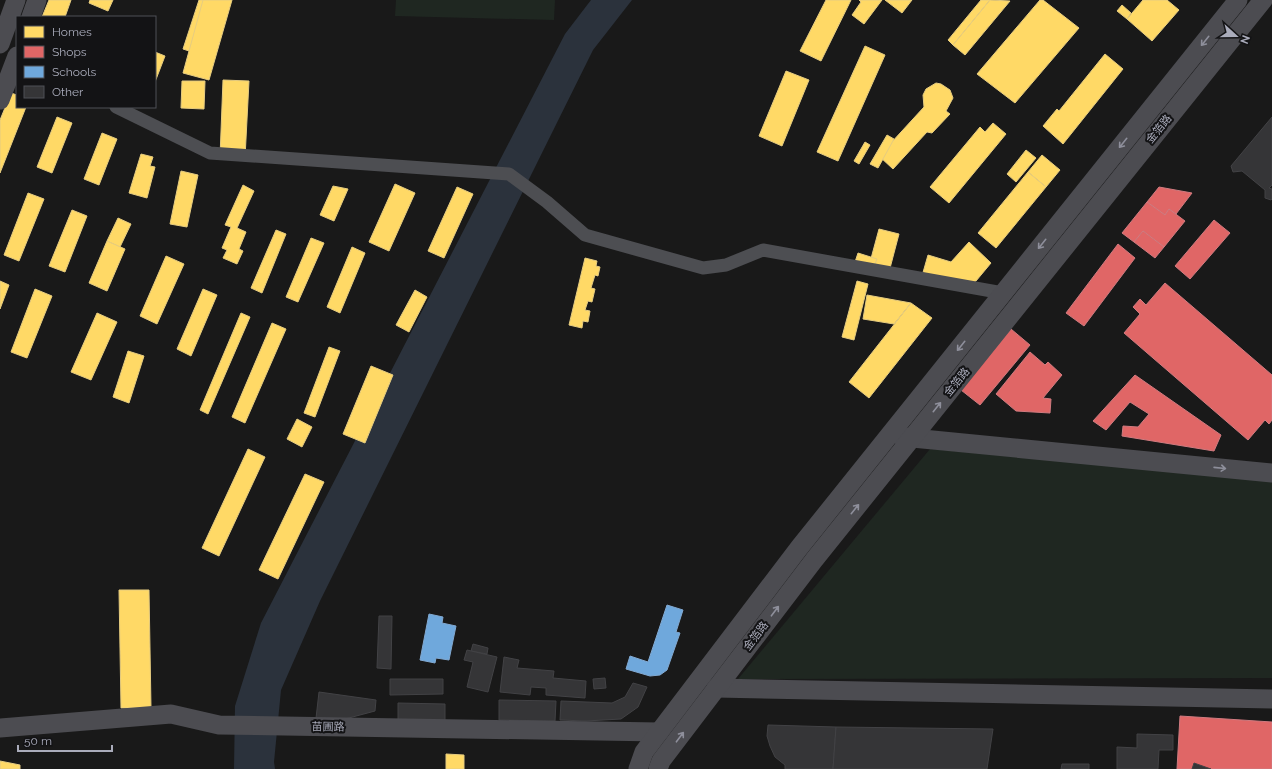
<svg xmlns="http://www.w3.org/2000/svg" width="1272" height="769" font-family="Raleway,'Noto Sans SC',sans-serif">
	<style>
		.green { fill: #1f2721 }
		.water { fill: #2b323c }
		.homes { fill: #ffd966; stroke: #e6cc80 }
		.shops { fill: #e06666; stroke: #d07b80 }
		.schools { fill: #6fa8dc; stroke: #81a9d2 }
		.building { fill: #353537; stroke: #424245 }
		.lines { fill: none; stroke-linecap: round; stroke-linejoin: round }
		.street { stroke: #4d4e52; stroke-width: 13 }
		.secondary { stroke: #4c4c51; stroke-width: 19 }
		.oneway { stroke: #8e8f9b }
		.labels { text-anchor: middle; dominant-baseline: central; stroke-width: 4; stroke-linejoin: round; paint-order: stroke }
		.street-label { font-size: 11px; fill: #aaacbb; stroke: #131315 }
	</style>
	<rect width="100%" height="100%" fill="#191919"/>
	<!-- green -->
	<g class="green">
		<polygon points="396,0 555,0 554,20 395,16"/>
		<polygon points="930,449 1272,480 1272,678 738,679"/>
	</g>
	<!-- water -->
	<polygon class="water" points="591,0 632,0 593,50 320,601 281,690 274,762 275,769 234,769 235,706 261,623 565,34"/>
	<!-- homes -->
	<g class="homes">
		<polygon points="49,0 71,0 65,17 42,17"/>
		<polygon points="90,0 113,0 108,11 89,3"/>
		<polygon points="199,0 224,0 203,64 190,60 192,52 183,49"/>
		<polygon points="203,0 232,0 209,80 183,73"/>
		<polygon points="826,0 851,0 821,61 800,51"/>
		<polygon points="859,0 882,0 864,24 852,15 861,2"/>
		<polygon points="885,0 912,0 902,13"/>
		<polygon points="981,0 990,0 953,45 948,40"/>
		<polygon points="990,0 1010,1 965,55 953,45"/>
		<polygon points="1040,0 1043,0 1079,28 1015,103 977,74"/>
		<polygon points="1143,0 1167,0 1179,10 1152,41 1127,19"/>
		<polygon points="1122,5 1131,13 1127,19 1117,11"/>
		<polygon points="865,46 885,55 838,161 817,152"/>
		<polygon points="155,52 165,56 155,82"/>
		<polygon points="1105,54 1123,69 1063,144 1043,126 1057,109 1059,111"/>
		<polygon points="786,71 809,80 782,146 759,136"/>
		<polygon points="223,80 249,81 245,158 220,157"/>
		<polygon points="182,81 205,81 204,109 181,108"/>
		<polygon points="936,83 941,84 950,90 953,98 946,111 950,114 932,133 927,132 893,169 879,156 924,107 923,95 926,89"/>
		<polygon points="11,93 17,95 17,107 26,107 0,173 0,120"/>
		<polygon points="57,117 72,123 52,173 37,167"/>
		<polygon points="993,123 1006,134 949,203 930,187 980,127 985,132"/>
		<polygon points="102,133 117,139 99,185 84,179"/>
		<polygon points="887,135 894,139 878,168 870,164"/>
		<polygon points="865,142 870,145 859,164 854,161"/>
		<polygon points="1026,150 1036,158 1016,182 1007,174"/>
		<polygon points="141,154 153,157 150,166 155,167 147,198 129,193"/>
		<polygon points="1042,155 1060,170 1046,187 1028,172"/>
		<polygon points="181,171 198,175 187,227 170,224"/>
		<polygon points="1028,172 1046,187 996,248 978,233"/>
		<polygon points="395,184 415,193 389,251 369,242"/>
		<polygon points="243,185 254,191 237,228 246,232 239,249 243,251 237,264 223,258 227,250 222,248 231,227 225,225"/>
		<polygon points="333,186 348,189 334,221 320,215"/>
		<polygon points="457,187 473,194 444,258 428,251"/>
		<polygon points="28,193 44,199 19,261 4,255"/>
		<polygon points="72,210 87,216 65,272 49,266"/>
		<polygon points="118,218 131,224 120,247 107,241"/>
		<polygon points="879,229 899,234 889,272 869,266"/>
		<polygon points="276,230 286,234 262,293 251,288"/>
		<polygon points="311,238 324,243 298,302 286,297"/>
		<polygon points="107,241 125,249 107,291 89,283"/>
		<polygon points="969,242 991,263 976,281 960,286 922,276 928,255 951,262"/>
		<polygon points="352,247 365,253 340,313 327,307"/>
		<polygon points="858,253 877,259 873,269 855,262"/>
		<polygon points="166,256 184,264 157,324 140,316"/>
		<polygon points="585,258 597,261 596,266 600,267 598,276 595,275 591,288 595,289 592,302 588,301 585,310 590,311 588,322 583,321 582,328 569,325"/>
		<polygon points="0,281 9,285 0,309"/>
		<polygon points="857,281 868,284 854,340 842,337"/>
		<polygon points="35,289 52,296 27,358 11,352"/>
		<polygon points="203,289 217,295 191,356 177,349"/>
		<polygon points="415,290 427,297 409,332 396,325"/>
		<polygon points="867,295 911,303 894,324 863,319"/>
		<polygon points="911,303 932,318 869,398 849,382"/>
		<polygon points="97,313 117,322 91,380 71,372"/>
		<polygon points="241,313 250,317 208,414 200,410"/>
		<polygon points="272,323 286,329 245,423 232,417"/>
		<polygon points="329,347 340,351 315,417 304,413"/>
		<polygon points="128,351 144,356 129,403 113,397"/>
		<polygon points="371,366 393,375 365,443 343,434"/>
		<polygon points="297,419 312,427 302,447 287,439"/>
		<polygon points="248,449 265,457 219,556 202,548"/>
		<polygon points="305,474 324,482 278,579 259,570"/>
		<polygon points="119,590 149,590 151,708 121,708"/>
		<polygon points="446,754 464,755 464,769 446,769"/>
		<polygon points="0,761 20,765 20,769 0,769"/>
	</g>
	<!-- shops -->
	<g class="shops">
		<polygon points="1159,187 1192,193 1176,214 1169,209 1165,215 1147,202"/>
		<polygon points="1147,202 1165,215 1169,209 1185,221 1164,247 1143,231 1134,242 1122,233"/>
		<polygon points="1214,220 1230,233 1190,279 1175,266"/>
		<polygon points="1143,231 1164,247 1155,258 1134,242"/>
		<polygon points="1118,244 1135,258 1084,326 1066,313"/>
		<polygon points="1165,283 1272,375 1272,420 1269,424 1265,420 1248,440 1124,333 1140,314 1133,307 1140,299 1146,305"/>
		<polygon points="1011,329 1030,345 980,405 961,390"/>
		<polygon points="1030,352 1045,365 1048,362 1062,375 1043,398 1051,399 1050,413 1016,411 996,394"/>
		<polygon points="1135,375 1221,435 1214,451 1122,436 1123,426 1138,427 1149,414 1130,402 1106,430 1093,421"/>
		<polygon points="1180,716 1272,722 1272,769 1177,769"/>
	</g>
	<!-- schools -->
	<g class="schools">
		<polygon points="667,605 683,610 676,632 680,633 667,670 660,675 650,676 626,669 630,656 648,662"/>
		<polygon points="429,614 443,617 442,623 456,626 449,660 436,658 435,663 420,660"/>
	</g>
	<!-- building -->
	<g class="building">
		<polygon points="1272,117 1272,185 1269,188 1272,189 1272,199 1271,200 1265,198 1265,190 1242,171 1233,172 1231,166"/>
		<polygon points="379,616 392,616 391,669 377,668"/>
		<polygon points="473,644 488,648 487,654 471,651"/>
		<polygon points="467,650 497,657 488,692 467,687 473,662 464,660"/>
		<polygon points="504,657 519,660 517,668 554,671 553,678 586,681 585,698 546,695 546,688 531,687 530,695 500,692"/>
		<polygon points="605,678 606,688 594,689 593,679"/>
		<polygon points="390,679 443,679 443,694 390,695"/>
		<polygon points="633,683 647,687 638,707 621,719 586,721 560,720 561,701 612,703 625,697"/>
		<polygon points="319,692 376,700 375,711 315,727"/>
		<polygon points="499,700 556,701 555,721 499,720"/>
		<polygon points="398,703 445,704 445,721 398,720"/>
		<polygon points="768,725 836,727 833,769 785,769 785,765 775,757 770,746 767,736"/>
		<polygon points="836,727 993,729 987,769 833,769"/>
		<polygon points="1137,734 1173,735 1173,750 1159,750 1158,769 1117,769 1117,747 1137,748"/>
		<polygon points="1194,763 1211,769 1192,769"/>
		<polygon points="1062,764 1089,764 1089,769 1061,769"/>
	</g>
	<g class="lines">
		<!-- street -->
		<polyline class="street" points="116,107 210,153 509,174 547,202 585,235 703,268 726,265 763,250 1003,293"/>
		<!-- secondary -->
		<g class="secondary">
			<polyline points="31,17 37,0"/>
			<polyline points="0,44 16,0"/>
			<polyline points="0,100 17,56"/>
			<polyline points="902,437 1272,473"/>
			<polyline points="716,688 1272,699"/>
			<polyline points="0,728 171,714 219,725 659,732"/>
			<polyline points="638,769 644,752 799,548 1238,0"/>
			<polyline points="658,769 661,761 814,560 1263,0"/>
		</g>
	</g>
	<!-- one-way arrows -->
	<defs><path id="oneway-shaft" d="M-6 0H5M1.5-3L5.5 0L1.5 3" fill="none" stroke-width="1.6" stroke-linecap="round" stroke-linejoin="round"/></defs>
	<g class="oneway">
		<use href="#oneway-shaft" transform="translate(1205 41) rotate(129)"/>
		<use href="#oneway-shaft" transform="translate(1123 143) rotate(129)"/>
		<use href="#oneway-shaft" transform="translate(1042 244) rotate(129)"/>
		<use href="#oneway-shaft" transform="translate(961 346) rotate(129)"/>
		<use href="#oneway-shaft" transform="translate(937 407) rotate(-51)"/>
		<use href="#oneway-shaft" transform="translate(1220 468) rotate(6)"/>
		<use href="#oneway-shaft" transform="translate(855 509) rotate(-51)"/>
		<use href="#oneway-shaft" transform="translate(775 611) rotate(-53)"/>
		<use href="#oneway-shaft" transform="translate(680 737) rotate(-53)"/>
	</g>
	<g class="labels">
		<!-- street labels -->
		<g class="street-label">
			<text transform="translate(1159 129) rotate(-51)">金箔路</text>
			<text transform="translate(957 382) rotate(-51)">金箔路</text>
			<text transform="translate(756 636) rotate(-53)">金箔路</text>
			<text transform="translate(328 727) rotate(1)">苗圃路</text>
		</g>
	</g>
	<!-- legend -->
	<rect x="16" y="16" width="140" height="92" fill="#131315" stroke="#4f5057"/>
	<rect x="24" y="26" width="20" height="12" fill="#ffd966" stroke="#4f5057"/>
	<text x="52" y="36" font-size="12" fill="#aaacbb">Homes</text>
	<rect x="24" y="46" width="20" height="12" fill="#e06666" stroke="#4f5057"/>
	<text x="52" y="56" font-size="12" fill="#aaacbb">Shops</text>
	<rect x="24" y="66" width="20" height="12" fill="#6fa8dc" stroke="#4f5057"/>
	<text x="52" y="76" font-size="12" fill="#aaacbb">Schools</text>
	<rect x="24" y="86" width="20" height="12" fill="#353537" stroke="#4f5057"/>
	<text x="52" y="96" font-size="12" fill="#aaacbb">Other</text>
	<!-- north arrow -->
	<g transform="translate(1236 36) rotate(111)" stroke="#131315" stroke-width="3" paint-order="stroke">
	<path d="M0-3L7 15L0 10L-7 15Z" fill="#aaacbb"/>
	<text y="-6" font-size="11" font-weight="bold" text-anchor="middle" fill="#aaacbb">N</text>
	</g>
	<!-- scale -->
	<path d="M18 745v6h94v-6" fill="none" stroke="#aaacbb" stroke-width="2"/>
	<text x="24" y="745" font-size="12" fill="#aaacbb" stroke="#131315" stroke-width="3" paint-order="stroke">50 m</text>
</svg>
